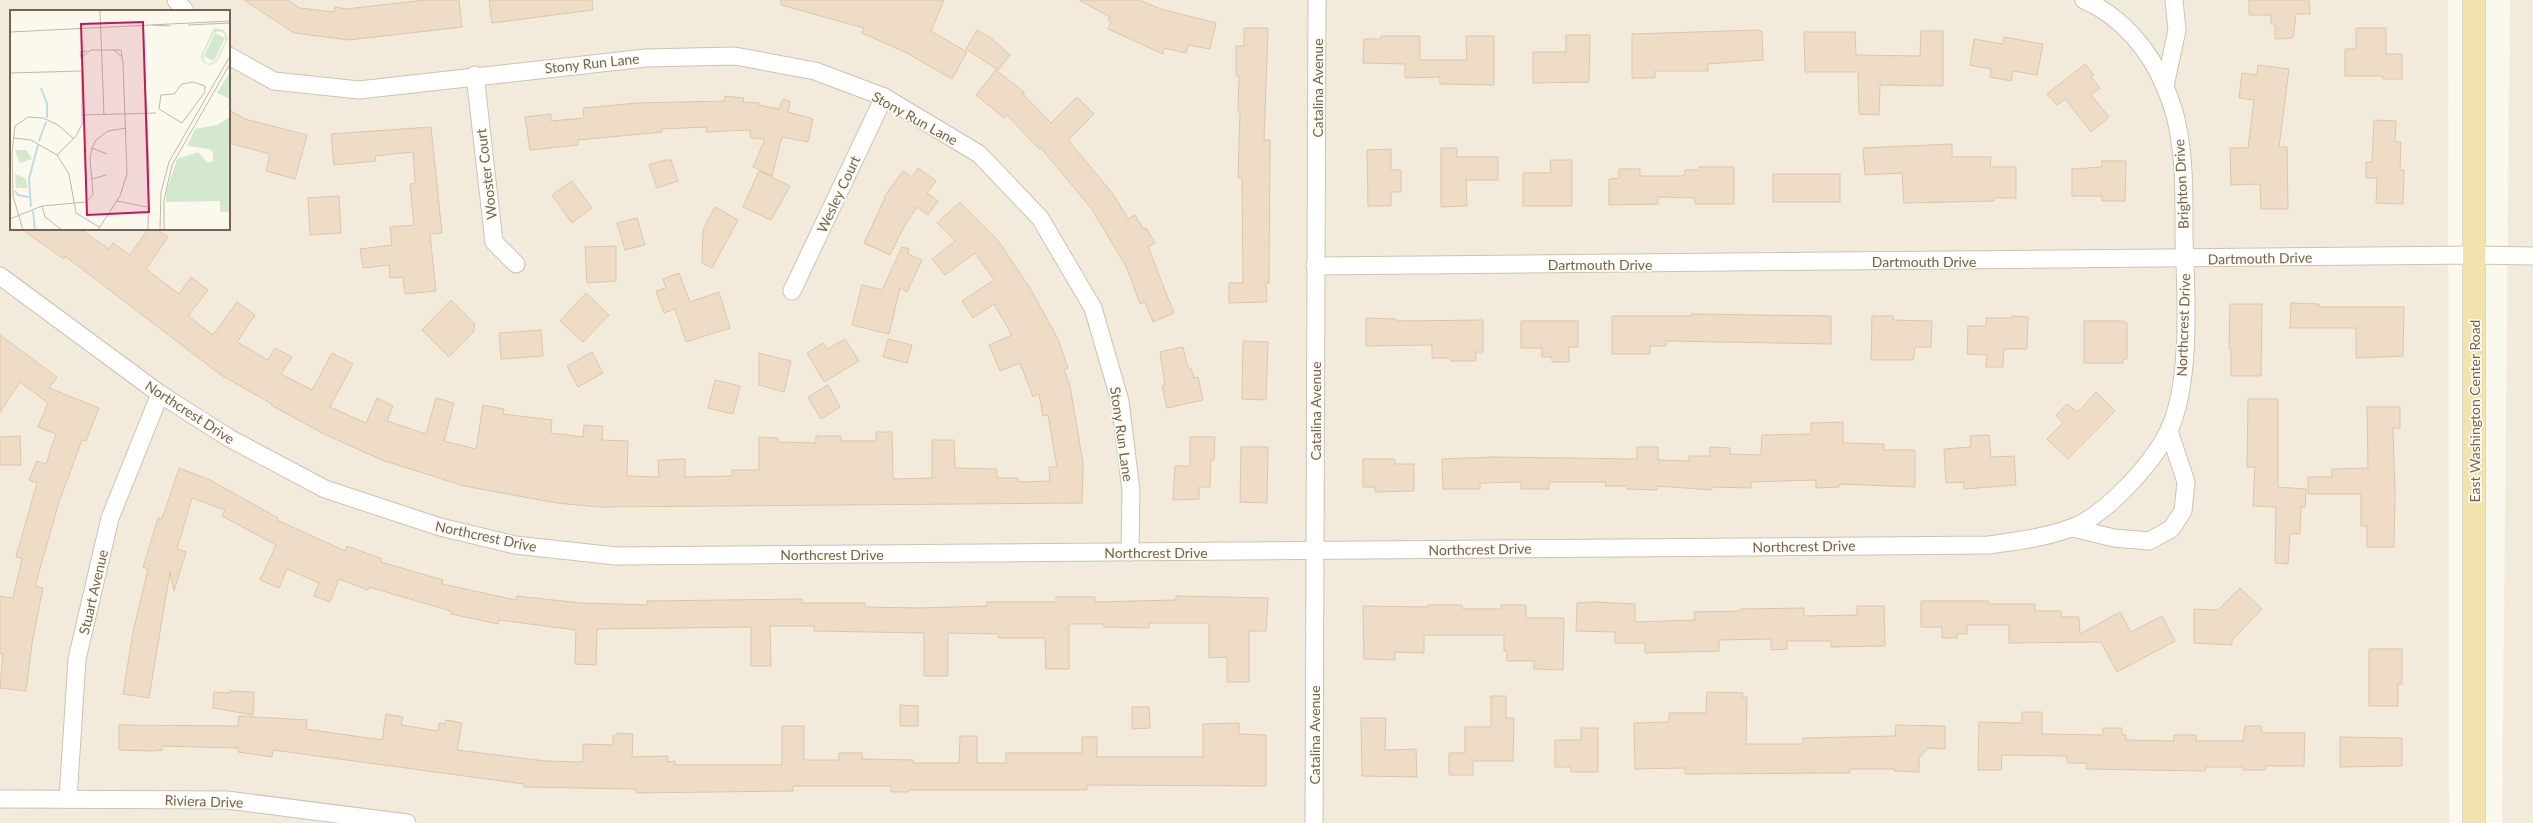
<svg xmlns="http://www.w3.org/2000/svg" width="2533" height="823" font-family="Lato,sans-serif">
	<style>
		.residential { fill: #f2ebdc; fill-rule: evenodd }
		.building { fill: #eedcc7; stroke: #dfc5a9 }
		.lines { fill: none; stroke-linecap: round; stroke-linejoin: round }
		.street-casing { stroke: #cdc2b3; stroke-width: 19 }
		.primary-casing { stroke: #dbd6d2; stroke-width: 24 }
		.street { stroke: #fff; stroke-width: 17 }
		.primary { stroke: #f3e2ac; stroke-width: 22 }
		.labels { text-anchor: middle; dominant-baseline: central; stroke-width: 3.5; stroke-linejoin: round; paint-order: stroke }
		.street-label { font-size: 14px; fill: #756351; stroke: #fefbf3 }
		.inset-river { fill: none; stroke: #c2dae4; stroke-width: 2 }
		.inset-road { fill: none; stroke: #c1b8aa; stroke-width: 1 }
		.view { fill: #c2185b; fill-opacity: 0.15; stroke: #c2185b; stroke-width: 2 }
		.inset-edge { fill: none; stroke: #756351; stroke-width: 2 }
	</style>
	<rect width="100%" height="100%" fill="#fbf8ed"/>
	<!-- residential -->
	<g class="residential">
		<path d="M 0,0 L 2448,0 L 2449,823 L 0,823 ZM 11,11 L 229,11 L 229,229 L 11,229 Z"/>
		<polygon points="2510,0 2533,0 2533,823 2502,823"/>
	</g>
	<!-- building -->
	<g class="building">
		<polygon points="244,0 287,0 300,8 334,12 335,7 346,9 425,0 459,0 462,27 349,40 294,33"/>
		<polygon points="489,0 592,0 593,10 492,23"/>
		<polygon points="781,0 944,0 931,31 967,52 952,79 907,53 862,33 864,28 781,5"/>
		<polygon points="1079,0 1139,0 1161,9 1216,23 1210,49 1188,45 1186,53 1164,48 1163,54 1108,29 1111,22 1108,20 1110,17"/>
		<polygon points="2249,0 2309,0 2310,14 2296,14 2293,38 2275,39 2275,24 2271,24 2271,15 2249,15"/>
		<polygon points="1244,28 1268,28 1264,140 1270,140 1269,283 1266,283 1267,302 1229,303 1229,283 1243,283 1242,178 1238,178 1240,111 1238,111 1239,76 1236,76 1236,46 1244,46"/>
		<polygon points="2356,28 2386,28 2386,54 2402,54 2402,79 2383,79 2383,76 2345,76 2345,49 2356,49"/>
		<polygon points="977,30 991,38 1010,55 998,70 966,49"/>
		<polygon points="1758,30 1762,32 1763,60 1708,64 1708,71 1655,71 1655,78 1632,78 1632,34"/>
		<polygon points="1921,31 1943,31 1943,86 1880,85 1879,115 1859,114 1858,72 1805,72 1804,32 1855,32 1856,55 1920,56"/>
		<polygon points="1566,35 1590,35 1589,82 1533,83 1533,52 1566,52"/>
		<polygon points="1381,36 1420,36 1420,60 1467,60 1466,36 1494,36 1494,85 1440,84 1440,77 1405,78 1405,64 1363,63 1364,39 1381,39"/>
		<polygon points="2004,37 2043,44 2037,75 2013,71 2011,81 1990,77 1991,69 1970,65 1974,39 2003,44"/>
		<polygon points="2085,64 2094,75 2091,77 2100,88 2091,95 2109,117 2091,132 2065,99 2057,105 2047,94"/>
		<polygon points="2258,65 2289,69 2279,147 2287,147 2288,209 2261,209 2260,184 2231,185 2230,148 2248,148 2254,100 2239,98 2242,73 2257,75"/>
		<polygon points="996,70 1024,92 1023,94 1051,123 1077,97 1094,114 1068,140 1113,194 1128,219 1135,215 1143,229 1146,228 1155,243 1148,247 1174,313 1153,322 1145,302 1140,304 1127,268 1091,208 1041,148 1039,149 1007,115 1004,118 976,95"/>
		<polygon points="725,96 744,98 743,102 759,103 758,105 779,109 783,99 790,102 788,112 813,119 808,142 782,137 772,176 753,167 765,139 751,138 750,130 706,132 707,127 661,129 662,132 578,140 578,145 530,150 525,117 551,114 551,121 584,118 583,108 637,103 725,101"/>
		<polygon points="229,110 245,119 307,135 295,179 266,171 270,154 229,143"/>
		<polygon points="2374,120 2396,121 2395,142 2401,142 2400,170 2404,170 2403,204 2376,203 2377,178 2366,178 2366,162 2372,162"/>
		<polygon points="431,127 442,233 430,234 436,291 405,294 403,277 390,278 389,265 363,268 360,249 392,245 390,227 414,225 410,184 415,183 413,152 375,156 376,161 334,165 331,134"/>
		<polygon points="1952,144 1952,157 1991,157 1990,167 2016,167 2016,198 1994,198 1994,201 1904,203 1902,173 1865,175 1863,148"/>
		<polygon points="1441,148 1457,148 1457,157 1498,157 1498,180 1466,180 1467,206 1441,207"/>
		<polygon points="1391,149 1391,170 1401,170 1401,192 1391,192 1391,206 1368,206 1367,150"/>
		<polygon points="665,160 671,160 678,181 657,188 649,165"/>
		<polygon points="1550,160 1572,160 1572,206 1523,206 1523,173 1551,173"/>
		<polygon points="2102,161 2126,161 2125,201 2102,201 2102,196 2072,196 2072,169 2102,167"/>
		<polygon points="1699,167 1734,167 1734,204 1695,204 1695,198 1658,197 1658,204 1609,205 1609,179 1619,178 1619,169 1640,169 1640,176 1684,176 1685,170 1699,170"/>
		<polygon points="918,168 936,181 927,193 938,201 928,215 917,207 905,225 890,255 864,243 885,198 884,197 903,171 912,177"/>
		<polygon points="759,171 790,186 771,220 743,207"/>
		<rect x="1773" y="174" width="67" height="28"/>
		<polygon points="572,181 592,208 572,223 552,195"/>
		<polygon points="339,196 341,233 310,235 308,198"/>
		<polygon points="960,202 997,239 1030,288 1058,339 1068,368 1064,369 1070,386 1083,463 1082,503 600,507 557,503 464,486 382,460 324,434 271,405 272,404 221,375 65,256 64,259 21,229 80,229 109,249 113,243 130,255 148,229 156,229 168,237 146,269 179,294 191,277 208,290 188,316 213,335 237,302 255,315 237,342 268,360 275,348 292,357 281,374 312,390 332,353 353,364 330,407 366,423 377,398 393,406 387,421 426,434 436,398 454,403 444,441 476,449 483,405 504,409 503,414 552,420 551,433 583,437 584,425 603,426 602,440 628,441 627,476 659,477 658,460 685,459 685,477 732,476 732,470 759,470 759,437 778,438 778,442 816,443 816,436 841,436 841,441 876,441 876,432 892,432 893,479 932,478 932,440 954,440 955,468 997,469 997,478 1018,478 1018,482 1050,481 1049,467 1057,467 1048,415 1043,416 1039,394 1033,397 1020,363 1000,371 989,345 1012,335 994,304 973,318 962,301 994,280 975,253 945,275 932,259 955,241 937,223"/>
		<polygon points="715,207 738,220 712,268 702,263 703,230"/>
		<polygon points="637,218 645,245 625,250 617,223"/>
		<polygon points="616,246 616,281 587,283 585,247"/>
		<polygon points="902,247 909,249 908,254 922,260 907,292 900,288 889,334 852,325 862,285 882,290"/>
		<polygon points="679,273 690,302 719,292 730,328 686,342 675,309 664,313 656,291 666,288 663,279"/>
		<polygon points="586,293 609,315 583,342 560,321"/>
		<polygon points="451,300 475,324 473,333 449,357 422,330"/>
		<polygon points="2291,303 2319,304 2319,307 2404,307 2403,356 2356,358 2356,328 2290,328"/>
		<polygon points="2230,304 2262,304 2261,376 2231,376 2231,349 2229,349"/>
		<polygon points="1691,314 1831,316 1831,344 1666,341 1666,346 1650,346 1650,354 1612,354 1612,316 1691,316"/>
		<polygon points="1872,316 1893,316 1893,320 1932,321 1931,347 1915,347 1913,360 1871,360"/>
		<polygon points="2012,316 2028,317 2027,349 2004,349 2003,367 1986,367 1987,355 1967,354 1968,326 1986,326 1986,318 2012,318"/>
		<polygon points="1366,318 1396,319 1396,321 1483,320 1483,352 1476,352 1476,361 1451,361 1450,358 1432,358 1432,345 1366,346"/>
		<polygon points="1521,321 1578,321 1578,347 1569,347 1569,362 1552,362 1552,357 1542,357 1542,348 1521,348"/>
		<polygon points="2084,321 2123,321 2127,323 2127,359 2123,359 2123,363 2084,363"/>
		<polygon points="541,330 543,356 501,359 499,333"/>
		<polygon points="0,335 57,377 49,388 99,408 86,441 82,440 59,502 35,586 43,588 32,643 26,691 0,688 3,654 0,654 0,596 13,598 22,558 16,557 37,483 29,480 37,461 46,464 56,434 38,427 48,403 20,382 0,412"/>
		<polygon points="845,339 859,361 824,382 807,353 823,343 827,349"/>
		<polygon points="888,339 912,345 907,363 883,357"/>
		<polygon points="1243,341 1268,342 1266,400 1242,399"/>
		<polygon points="1183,347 1188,368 1191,368 1194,378 1198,377 1203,400 1167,408 1162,386 1165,385 1160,352"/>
		<polygon points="592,352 603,373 578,387 567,366"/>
		<polygon points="759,353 791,361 784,392 759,385"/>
		<polygon points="715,380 740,386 733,414 708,408"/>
		<polygon points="828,385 840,407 821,419 808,397"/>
		<polygon points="2096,392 2115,411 2068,459 2047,439 2063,423 2056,415 2067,404 2078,412"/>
		<polygon points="2248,399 2278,399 2278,487 2306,489 2305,507 2301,507 2300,534 2290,534 2288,564 2275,563 2276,507 2253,506 2255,467 2247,467"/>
		<polygon points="2367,407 2400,407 2400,428 2393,428 2395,493 2394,547 2367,547 2367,526 2361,526 2361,494 2308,494 2308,477 2332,477 2332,469 2368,468"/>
		<polygon points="1843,422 1843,443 1884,444 1884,450 1915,450 1915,487 1839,484 1839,487 1816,488 1816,480 1751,482 1751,488 1712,487 1712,490 1657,486 1657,490 1627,489 1627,486 1605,486 1606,482 1549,482 1549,489 1521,489 1521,482 1480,483 1480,489 1443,489 1442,459 1493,457 1637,459 1637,447 1658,447 1658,460 1689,461 1689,456 1710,456 1710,447 1730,448 1730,454 1761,455 1762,435 1811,434 1811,423"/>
		<polygon points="1989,435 1991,457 2014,456 2016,485 1964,489 1964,482 1946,483 1944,449 1971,447 1970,436"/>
		<polygon points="20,436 21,465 0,465 0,437"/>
		<polygon points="1190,437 1215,437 1214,460 1211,460 1210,487 1199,487 1199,499 1173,500 1175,466 1190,466"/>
		<polygon points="1241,447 1268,447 1267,503 1240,502"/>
		<polygon points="1363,459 1395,459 1395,464 1414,464 1414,491 1375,492 1375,487 1363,487"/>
		<polygon points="179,468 210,480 278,518 277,520 345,551 347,546 382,559 381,562 443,580 442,584 516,600 517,596 581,603 648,605 647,601 802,599 802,603 865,603 865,607 919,608 987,606 987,602 1056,602 1056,597 1095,597 1095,602 1176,600 1176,596 1268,598 1266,631 1249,631 1249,682 1227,682 1227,657 1209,658 1209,623 1149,623 1149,628 1104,627 1104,624 1069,624 1069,669 1046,669 1045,638 999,638 998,634 948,633 948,676 924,676 924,633 814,631 814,626 770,626 771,666 751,666 751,627 597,629 596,665 575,664 576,630 499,620 498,624 451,614 451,611 369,587 368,590 339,579 330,602 314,596 319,583 287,569 279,588 260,580 276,545 222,516 225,510 192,498 177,549 186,552 174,591 170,572 149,698 123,694 133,632 148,569 143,567 158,518 162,519"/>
		<polygon points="2240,588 2262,609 2232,640 2232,645 2194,643 2194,609 2218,610"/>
		<polygon points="1921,601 1989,601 1989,604 2035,604 2035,611 2061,611 2061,617 2079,617 2080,634 2120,612 2131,632 2162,616 2175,641 2117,672 2101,642 2009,643 2009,625 1967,625 1967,634 1957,634 1957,638 1942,638 1942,627 1921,627"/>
		<polygon points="1594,602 1635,604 1635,622 1695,620 1694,612 1741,611 1741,609 1804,608 1804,616 1857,615 1857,606 1884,606 1885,646 1831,647 1831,641 1787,641 1787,649 1771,650 1771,639 1719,640 1719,651 1645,653 1645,643 1615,643 1615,632 1576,631 1577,603"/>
		<polygon points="1428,605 1462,605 1463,609 1501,609 1501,605 1526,605 1526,618 1564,618 1563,670 1534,669 1534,661 1507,661 1507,651 1504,651 1504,635 1424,635 1424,653 1395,652 1395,660 1364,659 1363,606 1428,607"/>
		<polygon points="2369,649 2402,649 2402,684 2398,684 2398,706 2369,706"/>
		<polygon points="230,691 254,692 253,715 213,708 214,692 230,693"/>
		<polygon points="1707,692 1743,693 1742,697 1747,697 1746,744 1803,744 1803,738 1895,736 1896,725 1945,726 1945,749 1928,748 1919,758 1919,772 1894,771 1895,769 1850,769 1850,773 1685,774 1685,768 1635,769 1634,723 1669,722 1669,713 1706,713"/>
		<polygon points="1491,696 1506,696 1506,718 1514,718 1513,761 1473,761 1473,775 1449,775 1449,753 1465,753 1465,727 1491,727"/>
		<polygon points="900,705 918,706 918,726 900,726"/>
		<polygon points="1132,707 1149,707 1150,728 1132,729"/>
		<polygon points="2022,712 2042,712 2042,734 2103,735 2103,728 2122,728 2122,735 2126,735 2126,740 2174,741 2174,735 2196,735 2196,741 2243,741 2245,726 2261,726 2262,733 2305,733 2304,766 2265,766 2265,770 2243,770 2243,767 2206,767 2205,771 2086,769 2087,763 2067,763 2067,756 2002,755 2001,770 1978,770 1979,722 2022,723"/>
		<polygon points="386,714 403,717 401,725 438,731 439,723 445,724 446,720 462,723 457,750 545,761 583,762 583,744 613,745 613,736 617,736 617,733 633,734 632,757 668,756 668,762 675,761 675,765 782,765 782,726 804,726 804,760 839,760 839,753 862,753 862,759 913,760 913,763 959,763 960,736 977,736 977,763 1006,763 1006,753 1082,753 1082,737 1097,737 1097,757 1203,757 1203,724 1239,723 1239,734 1266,735 1266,786 1087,785 1087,790 909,790 909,792 891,792 891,786 793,786 793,791 636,793 636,789 524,787 524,784 273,750 272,757 238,752 238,748 162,746 162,750 152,751 119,750 119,725 238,726 239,716 307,720 306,729 382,740"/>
		<polygon points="1361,718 1386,718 1385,750 1416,749 1417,777 1362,776"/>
		<polygon points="1581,728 1598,728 1598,772 1571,772 1571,767 1555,767 1555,740 1581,740"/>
		<polygon points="2340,737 2402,738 2402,766 2340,767"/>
	</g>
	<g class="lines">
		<!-- street casing -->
		<g class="street-casing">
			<g id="street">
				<polyline points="176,0 185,11"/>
				<polyline points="229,56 274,81 359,90 646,58 735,56 815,71 884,97 979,154 1040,218 1093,308 1120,401 1131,491 1130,552"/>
				<polyline points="475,75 494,242 516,264"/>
				<polyline points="2165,86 2177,30 2174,0"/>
				<polyline points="1315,266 2474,255 2533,256"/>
				<path d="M 0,276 L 160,394 L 229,438 L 325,489 L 440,527 L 515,545 L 616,556 L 1989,545 C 2016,541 2044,538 2071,528 C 2105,516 2152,464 2168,432 C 2192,385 2186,291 2184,238 C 2184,200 2185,161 2177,124 C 2175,112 2170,99 2165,87 C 2150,50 2121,16 2084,0"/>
				<polyline points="792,291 884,97"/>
				<polyline points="2073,528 2114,538 2149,541 2171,529 2183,511 2186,482 2169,431"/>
				<polyline points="0,799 227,800 407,823"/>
				<polyline points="68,799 77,659 110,518 160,394"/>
				<polyline points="1314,823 1317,0"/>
			</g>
		</g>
		<!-- primary casing -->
		<g class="primary-casing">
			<polyline id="primary" points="2474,0 2474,823"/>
		</g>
		<!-- street -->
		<use href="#street" class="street"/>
		<!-- primary -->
		<use href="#primary" class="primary"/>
	</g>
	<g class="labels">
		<!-- street labels -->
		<g class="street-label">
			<text transform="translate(592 63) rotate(-6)">Stony Run Lane</text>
			<text transform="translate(1317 88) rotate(-90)">Catalina Avenue</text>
			<text transform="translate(915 118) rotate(29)">Stony Run Lane</text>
			<text transform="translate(486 174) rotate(-97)">Wooster Court</text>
			<text transform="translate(2181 184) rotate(-93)">Brighton Drive</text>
			<text transform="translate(838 194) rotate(-65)">Wesley Court</text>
			<text transform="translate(2260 258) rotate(-1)">Dartmouth Drive</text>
			<text x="1924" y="261">Dartmouth Drive</text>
			<text x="1600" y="264">Dartmouth Drive</text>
			<text transform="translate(2183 325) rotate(-88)">Northcrest Drive</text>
			<text transform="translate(1315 411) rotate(-90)">Catalina Avenue</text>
			<text transform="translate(2474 411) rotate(-90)">East Washington Center Road</text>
			<text transform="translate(190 412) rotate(33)">Northcrest Drive</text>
			<text transform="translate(1122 434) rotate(82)">Stony Run Lane</text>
			<text transform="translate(486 536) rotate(12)">Northcrest Drive</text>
			<text transform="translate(1804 546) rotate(-1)">Northcrest Drive</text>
			<text transform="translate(1480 549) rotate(-1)">Northcrest Drive</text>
			<text x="1156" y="552">Northcrest Drive</text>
			<text x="832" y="554">Northcrest Drive</text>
			<text transform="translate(93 592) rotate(-77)">Stuart Avenue</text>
			<text transform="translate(1314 735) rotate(-90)">Catalina Avenue</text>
			<text transform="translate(204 801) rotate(2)">Riviera Drive</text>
		</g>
	</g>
	<!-- overview -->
	<g transform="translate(10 10)">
		<rect width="220" height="220" fill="#fbf8ed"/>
		<path d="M 204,18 L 214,20 L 218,28 L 207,52 L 199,55 L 193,52 L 191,46 ZM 207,21 L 214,23 L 216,30 L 206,51 L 198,54 L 194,51 L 193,45 L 203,24 ZM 205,23 L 215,28 L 204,51 L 194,46 ZM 220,62 L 220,89 L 207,83 ZM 220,107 L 220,202 L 210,202 L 210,191 L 156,192 L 156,183 L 167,149 L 188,142 L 198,153 L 203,151 L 203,142 L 199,139 L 177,136 L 185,119 L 207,115 ZM 5,140 L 16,140 L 22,149 L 10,153 ZM 5,164 L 15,168 L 18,178 L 6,178 Z" fill="#d3e8cc" fill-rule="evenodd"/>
		<path class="inset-river" d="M 31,78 L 37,94 L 37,108M 29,131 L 36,112M 5,181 L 8,185 L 19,187M 21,197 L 19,169 L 28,135M 23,201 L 25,220"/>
		<path class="inset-road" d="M 90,0 L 94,105M 142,15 L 160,16M 178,15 L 220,13M 133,16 L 139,161 L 138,220M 0,22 L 220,11M 105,40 L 111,40 L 112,47M 71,49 L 70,42 L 77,41M 0,63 L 71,61M 183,72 L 195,76 L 195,82 L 172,113 L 149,99 L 151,85 L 164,84 L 172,74 ZM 72,105 L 146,103M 4,128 L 21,130 L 47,145 L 59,164 L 66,203 L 89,217M 82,138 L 97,144M 47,145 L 66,126 L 72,114 L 72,47 L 81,40 L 104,40 L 112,47 L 113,53 L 117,164 L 110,186 L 88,220M 82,169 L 96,165M 107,191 L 137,197M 32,196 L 35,207 L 52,220M 0,209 L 32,196 L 76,192 L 83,184 L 80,149 L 82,138 L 86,130 L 98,121 L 116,118M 13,220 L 3,186 L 2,143 L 5,116 L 18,107 L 33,108 L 48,115 L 64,129M 150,220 L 151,182 L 159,152 L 220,46M 154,220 L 154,190 L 162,155 L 220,54"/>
		<path class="view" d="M 133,12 L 139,202 L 77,205 L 71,14 Z"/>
		<rect width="220" height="220" class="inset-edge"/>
	</g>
</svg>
